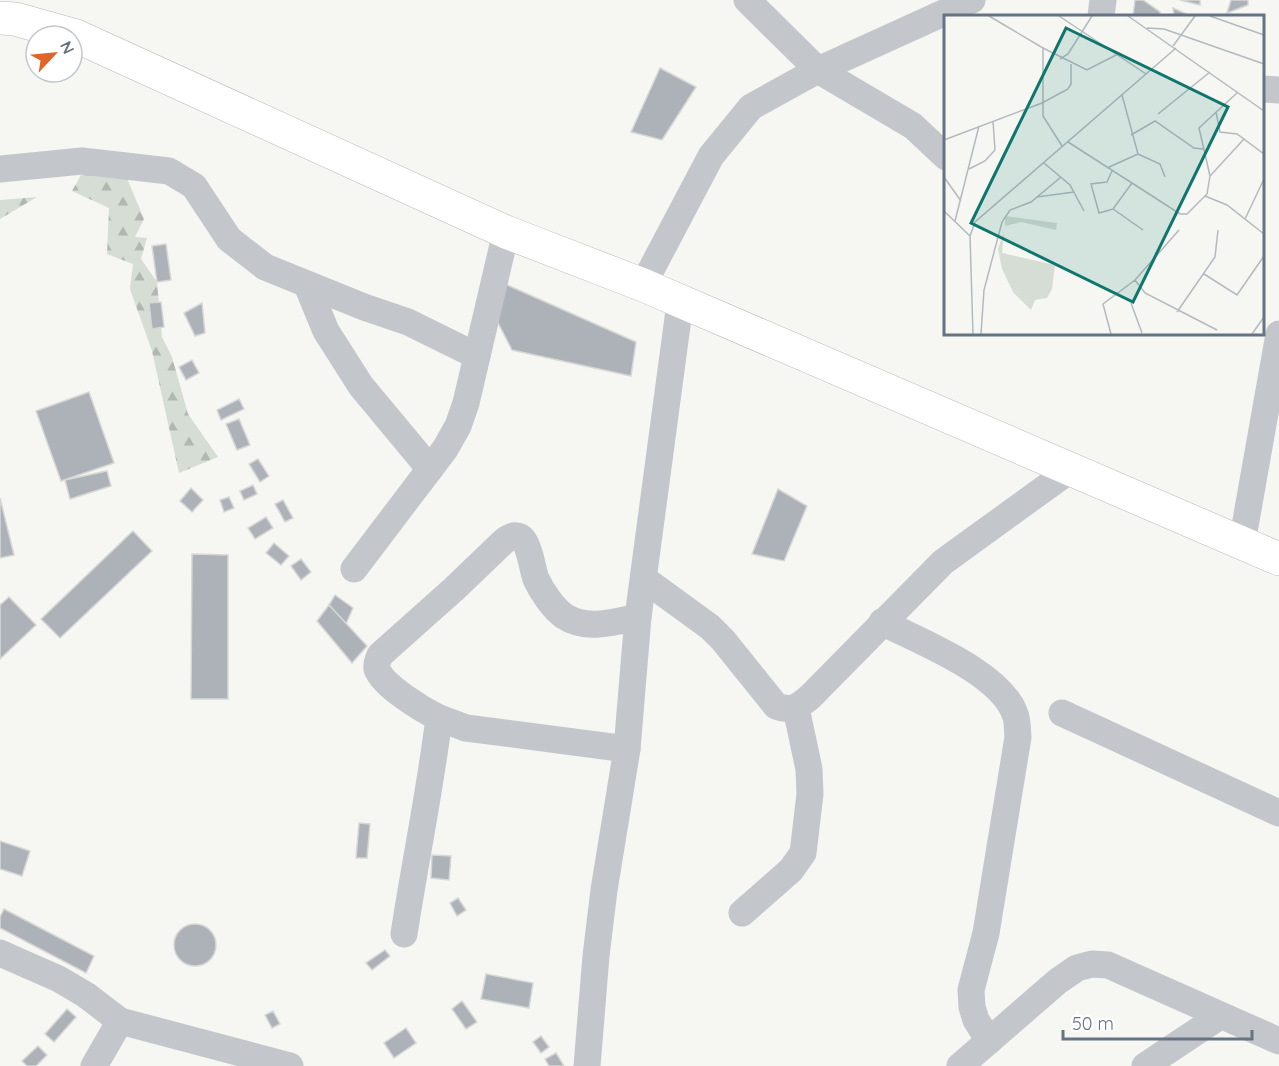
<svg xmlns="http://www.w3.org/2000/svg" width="1279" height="1066" font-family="Quicksand,sans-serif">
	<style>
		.forest { fill: url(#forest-firs) }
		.building { fill: #acb2b8; stroke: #d7d7d5; stroke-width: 1.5 }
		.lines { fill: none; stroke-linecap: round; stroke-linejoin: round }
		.secondary-casing { stroke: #b3b8bd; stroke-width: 34 }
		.street { stroke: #c3c6ca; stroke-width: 27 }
		.secondary { stroke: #fff; stroke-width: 33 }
		.inset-road { fill: none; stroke: #b3babf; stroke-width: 1.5 }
		.view { fill: #0f766e; fill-opacity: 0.15; stroke: #0f766e; stroke-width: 3 }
		.inset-edge { fill: none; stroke: #657383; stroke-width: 3 }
	</style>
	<defs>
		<pattern id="forest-firs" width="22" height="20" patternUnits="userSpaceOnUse" patternTransform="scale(1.5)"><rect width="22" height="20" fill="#d6ddd4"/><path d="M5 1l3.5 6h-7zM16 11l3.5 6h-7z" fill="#b1b8b1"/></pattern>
	</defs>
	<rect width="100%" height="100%" fill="#f6f6f2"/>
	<!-- forest -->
	<g class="forest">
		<polygon points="121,164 144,219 135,237 147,238 141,259 157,282 162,337 172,357 188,414 218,457 179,473 152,351 130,289 133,264 107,254 109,208 72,191 81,175"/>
		<polygon points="37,197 0,219 0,200"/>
	</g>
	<!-- building -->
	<g class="building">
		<polygon points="1135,0 1143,0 1160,12 1160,16 1133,16"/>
		<polygon points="1180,0 1200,0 1200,5"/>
		<polygon points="1231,0 1248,0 1248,5 1227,13"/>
		<polygon points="1173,8 1191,16 1174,16"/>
		<polygon points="660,68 696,87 662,140 631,132"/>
		<polygon points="166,244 171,280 157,282 152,246"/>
		<polygon points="505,284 636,342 631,376 512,350 493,313"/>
		<polygon points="161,302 164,327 152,329 149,303"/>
		<polygon points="202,303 205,333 195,336 184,313"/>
		<polygon points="192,360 199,373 186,380 179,367"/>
		<polygon points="89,392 114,463 61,481 36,411"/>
		<polygon points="239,399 244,409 221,420 217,410"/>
		<polygon points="239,419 250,445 237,450 226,424"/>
		<polygon points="258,459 269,476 260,482 249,464"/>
		<polygon points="107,471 111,486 70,499 65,480"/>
		<polygon points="253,485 257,494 244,500 240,491"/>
		<polygon points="191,488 203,500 192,512 180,501"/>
		<polygon points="778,489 807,506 784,561 752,554"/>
		<polygon points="229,497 234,508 224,512 220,500"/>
		<polygon points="0,498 14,555 0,558"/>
		<polygon points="283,500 293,518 285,522 275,504"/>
		<polygon points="266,517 273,528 255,539 248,528"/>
		<polygon points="133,531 152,551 60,638 41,619"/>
		<polygon points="274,543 289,556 281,565 266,553"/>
		<polygon points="192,554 228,555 228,699 191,699"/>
		<polygon points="301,559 311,572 301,580 291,566"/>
		<polygon points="335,595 353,608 346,624 329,605"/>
		<polygon points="9,597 36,625 0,659 0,605"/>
		<polygon points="329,605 367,646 352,663 317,621"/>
		<polygon points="359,823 370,824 367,858 356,858"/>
		<polygon points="0,841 30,851 22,876 0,869"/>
		<polygon points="432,855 451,856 449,880 431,878"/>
		<polygon points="458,898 466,910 457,916 450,903"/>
		<polygon points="4,909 94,956 86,973 0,928 0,917"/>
		<circle cx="195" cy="945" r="21"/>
		<polygon points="385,950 390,956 372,970 366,963"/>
		<polygon points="486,974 533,983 529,1008 481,999"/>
		<polygon points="462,1001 477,1022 466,1029 452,1009"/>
		<polygon points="67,1009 76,1017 54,1042 45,1034"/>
		<polygon points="273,1011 280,1024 272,1028 265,1015"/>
		<polygon points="406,1028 416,1043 394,1058 384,1043"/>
		<polygon points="541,1036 549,1047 541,1053 533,1042"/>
		<polygon points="38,1046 47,1055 36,1066 27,1066 22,1061"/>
		<polygon points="556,1053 564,1066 549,1066 545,1059"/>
	</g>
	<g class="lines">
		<!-- secondary casing -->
		<g class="secondary-casing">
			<polyline id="secondary" points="0,18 15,19 76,36 506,232 643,285 1279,559"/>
		</g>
		<!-- street -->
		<g class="street">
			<polyline points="747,0 818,70 913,126 946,157"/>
			<polyline points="1101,16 1103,0"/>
			<polyline points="1262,89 1279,90"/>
			<polyline points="0,169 82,161 169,171 194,186 229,239 265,267 364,307 408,322 477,356"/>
			<polyline points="307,285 326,331 361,386 430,469"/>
			<polyline points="643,285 711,156 751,107 818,70 972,0"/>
			<polyline points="1242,543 1279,334"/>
			<polyline points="354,569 445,449 458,426 466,403 506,232"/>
			<path d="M 644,579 L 710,627 L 723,640 L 776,706 C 793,712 797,707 810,697 L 943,562 L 1070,470"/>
			<path d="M 882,622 C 920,642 1000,672 1015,714 C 1018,721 1017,730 1018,737 L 986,933 L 971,990 L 972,1007 L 976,1020 L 989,1041"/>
			<polyline points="1062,713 1279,813"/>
			<polyline points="439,718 466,728 627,749 638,617 680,303"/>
			<polyline points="742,913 791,870 803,853 810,794 809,769 796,708"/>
			<path d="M 404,934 C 415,862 430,791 439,718 C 423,710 383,686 377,669 C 376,664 378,660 380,655 L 454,589 L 503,542 C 529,520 530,563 536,579 C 542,592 553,608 564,616 C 586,631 615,622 638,617"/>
			<polyline points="0,953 59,979 86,995 120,1021 290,1066"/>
			<polyline points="94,1066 120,1021"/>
			<polyline points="587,1066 596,956 604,890 627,749"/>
			<polyline points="960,1066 1058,981 1077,968 1092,964 1108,965 1279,1041"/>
			<polyline points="1145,1066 1220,1016"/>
		</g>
		<!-- secondary -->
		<use href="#secondary" class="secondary"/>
	</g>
	<!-- overview -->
	<g transform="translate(944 15)">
		<rect width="320" height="320" fill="#f6f6f2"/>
		<path d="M 61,201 L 113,208 L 112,215 L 77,207 L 61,211 ZM 60,217 L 58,238 L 111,250 L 108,274 L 103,283 L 91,285 L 87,295 L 69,277 L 58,254 L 54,234 Z" fill="#d6ddd4"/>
		<path class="inset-road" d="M 45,1 L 99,33 L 99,101 L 118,131M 115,1 L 202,59M 184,1 L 320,96M 266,1 L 320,20M 203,13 L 220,14 L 320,49M 229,31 L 251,1M 99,33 L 143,55 L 174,39M 116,44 L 124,39 L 148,1M 272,97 L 276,117 L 293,119 L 320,139M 214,99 L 266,57M 187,120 L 211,106 L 250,133 L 259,134M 0,125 L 98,88 L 124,74 L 127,69 L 127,49M 124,127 L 188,168 L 169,194M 194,139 L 216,149 L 221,162M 100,148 L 126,170 L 140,196M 163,153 L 194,139 L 178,80M 25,154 L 41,146 L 51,135 L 49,106M 168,156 L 163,167 L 147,169 L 155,198 L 169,194 L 199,215M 266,161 L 255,113 L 294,77M 0,162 L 17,186M 188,168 L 236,199 L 243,199 L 263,179 L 266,161 L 300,124M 261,181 L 283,190 L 320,219M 93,182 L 130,177M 0,196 L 26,221M 301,204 L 320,164M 11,206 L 35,111M 260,259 L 293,280 L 320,241M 191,265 L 201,278 L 273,315M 187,288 L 198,318M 233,297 L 271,242 L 274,215M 29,319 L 26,221 L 31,207 L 232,33M 37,319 L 40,275 L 58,207 L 66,195 L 87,187 L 117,162M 167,319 L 159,289 L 191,265 L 235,215M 308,319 L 320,302"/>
		<path class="view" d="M 122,13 L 284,92 L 189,287 L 27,208 Z"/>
		<rect width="320" height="320" class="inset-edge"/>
	</g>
	<!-- north arrow -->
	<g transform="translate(54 54) rotate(64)"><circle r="28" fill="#ffffff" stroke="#c1c7cd" stroke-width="1.5"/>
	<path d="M0-4.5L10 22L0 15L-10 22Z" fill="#df6529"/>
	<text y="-9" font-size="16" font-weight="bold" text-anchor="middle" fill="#657383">N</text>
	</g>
	<!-- scale -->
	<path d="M1063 1030v9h189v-9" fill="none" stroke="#657383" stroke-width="3"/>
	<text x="1072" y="1030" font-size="18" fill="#657383" stroke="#ffffff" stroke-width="4.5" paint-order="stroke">50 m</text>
</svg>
